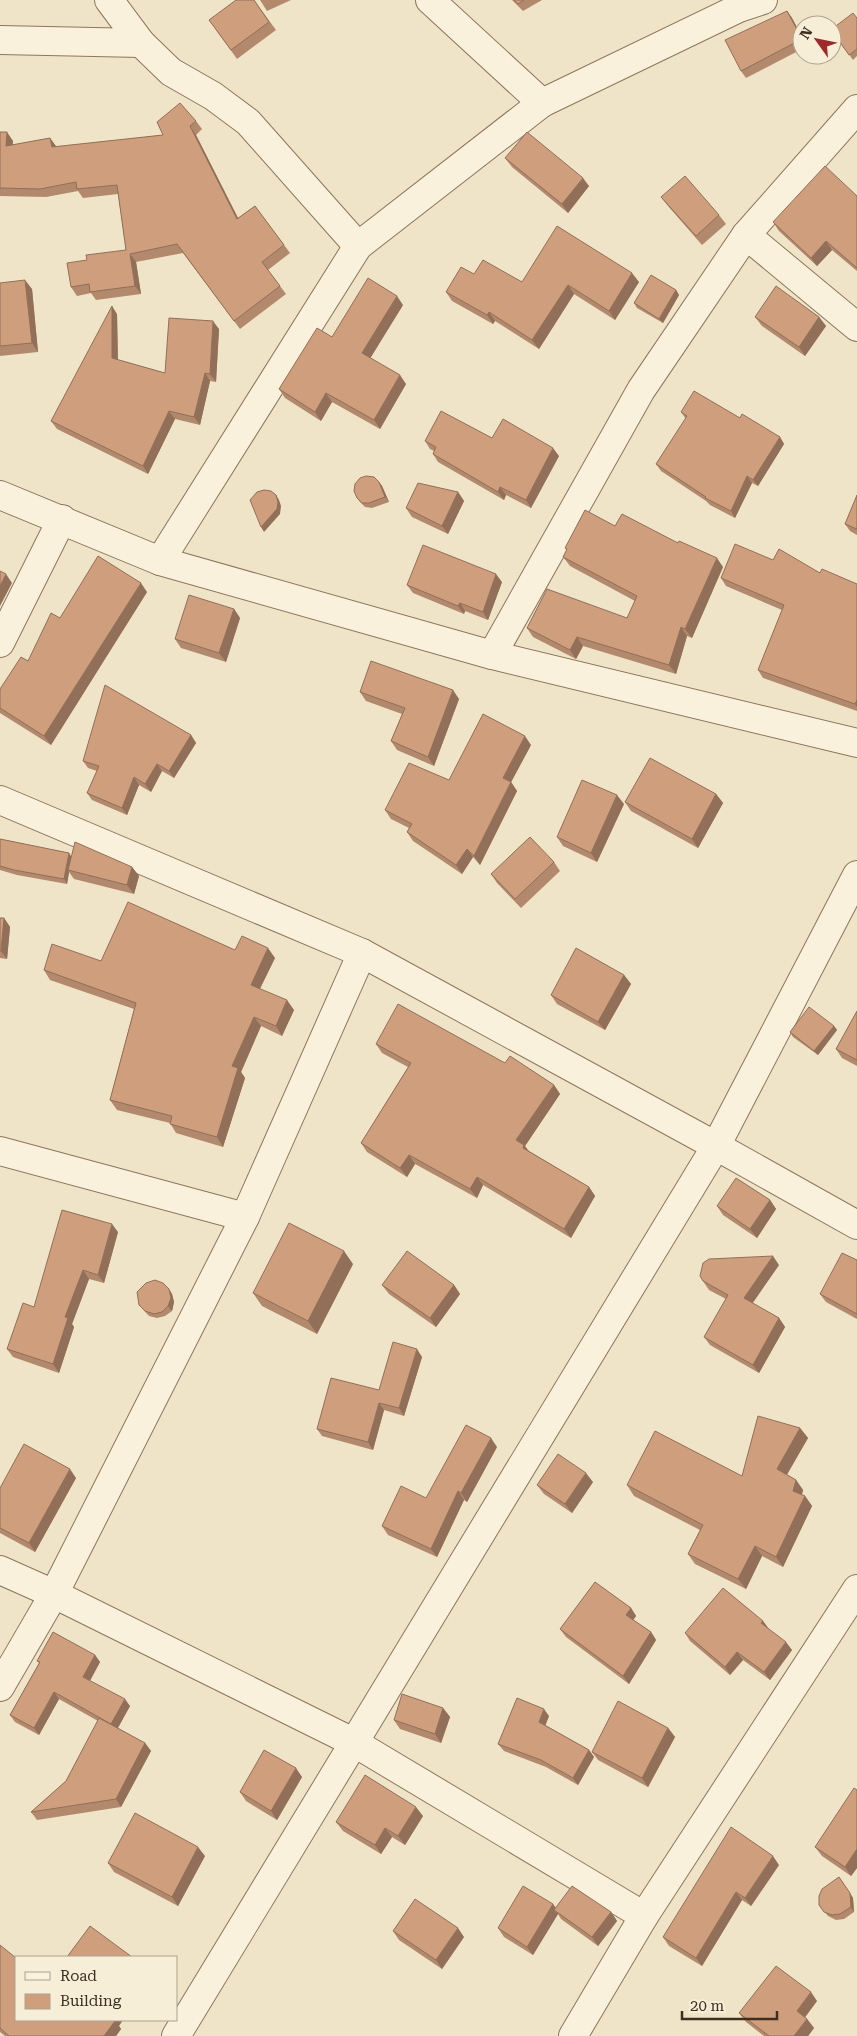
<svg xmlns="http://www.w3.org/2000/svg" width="857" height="2036" font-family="'Roboto Serif',serif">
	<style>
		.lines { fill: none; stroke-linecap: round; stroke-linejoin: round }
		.minor-casing { stroke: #8d765c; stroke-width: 30 }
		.minor { stroke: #faf1dc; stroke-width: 28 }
		.wall { fill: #b2896c }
		.shaded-wall { fill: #916f58 }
		.building { fill: #cf9f7d; stroke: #916f58 }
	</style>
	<rect width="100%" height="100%" fill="#f0e4c8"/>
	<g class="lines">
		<!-- minor casing -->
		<g class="minor-casing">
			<g id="minor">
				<polyline points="109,0 141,43 171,72 213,96 248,122 358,246"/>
				<polyline points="430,0 542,103"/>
				<polyline points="0,40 141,43"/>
				<polyline points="746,235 857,327"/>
				<polyline points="0,495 160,561 492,655 857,743"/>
				<polyline points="160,561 358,246 542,103 739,8 763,0"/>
				<polyline points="0,643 62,519"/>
				<polyline points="492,655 641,390 746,235 857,109"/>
				<polyline points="0,800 362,953 716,1146 857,1225"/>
				<polyline points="0,1151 245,1217"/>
				<polyline points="0,1570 54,1594 353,1742 644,1916"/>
				<polyline points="0,1687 54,1594 245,1217 362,953"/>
				<polyline points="176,2036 716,1146 857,875"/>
				<polyline points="573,2036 644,1916 857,1589"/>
			</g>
		</g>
		<!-- minor -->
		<use href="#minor" class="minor"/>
	</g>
	<!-- wall -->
	<g class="wall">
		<polygon points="254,0 276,30 237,59 209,20"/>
		<polygon points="260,0 291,0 267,11"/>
		<polygon points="512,0 542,0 523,11"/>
		<polygon points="787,11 792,18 802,37 802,49 746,78 741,71"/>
		<polygon points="857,18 857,56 853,60 832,31"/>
		<polygon points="196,121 202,129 196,135 238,218 255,206 290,253 268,270 286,294 240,329 183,253 136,262 141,294 96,300 91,293 77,296 71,287 87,260 126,250 118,194 83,198 78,191 46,197 0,196 0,132 13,141 12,145 50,138 56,147 163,135"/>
		<polygon points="505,158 589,186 568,213 512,167"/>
		<polygon points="857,196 857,271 832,250 817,266 779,231 773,222"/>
		<polygon points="661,197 719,215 726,224 702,245 668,206"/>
		<polygon points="474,274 522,282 639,282 615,320 574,294 539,349 495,321 493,324 452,301 446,292"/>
		<polygon points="0,283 32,289 38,352 0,356"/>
		<polygon points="676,290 679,295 663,323 637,308 634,303"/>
		<polygon points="403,305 370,358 406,384 380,429 332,402 321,421 285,398 279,389 332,337"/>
		<polygon points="117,314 118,360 165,373 219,329 216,382 210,381 200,425 175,419 148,474 57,429 51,421"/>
		<polygon points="755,317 819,317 826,326 805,356 762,326"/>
		<polygon points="681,412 740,418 780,437 784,444 758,486 752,483 735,518 710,505 706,501 661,471 656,464 686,419"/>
		<polygon points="492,438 559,456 531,508 506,495 504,500 438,462 433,454 434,451 430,449 425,441"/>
		<polygon points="379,482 382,486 389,502 372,508 365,507 360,502 357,498"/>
		<polygon points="458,492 464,501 448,534 412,517 406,508"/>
		<polygon points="857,495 857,535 850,531 845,524"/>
		<polygon points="615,526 723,567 692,638 687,636 676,674 583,646 576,659 533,637 527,628 627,618 635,601 570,566 563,557 567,550 565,548"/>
		<polygon points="773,560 820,573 857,584 857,711 763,678 758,670 782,610 726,586 721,578"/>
		<polygon points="502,582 488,620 465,611 464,614 413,593 407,585"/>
		<polygon points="147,592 51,745 0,713 0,689 28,661 60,618"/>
		<polygon points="234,609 240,618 226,662 181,648 175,639"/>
		<polygon points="360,692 459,699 434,766 397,750 391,741 402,714 366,701"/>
		<polygon points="191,735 196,743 174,778 162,771 151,792 139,785 127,815 92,800 87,793 97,771 88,768 83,761"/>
		<polygon points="531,745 511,782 517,791 480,865 473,857 462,874 413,841 407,832 409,828 391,819 385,810 449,780"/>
		<polygon points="716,794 723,803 698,848 631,811 625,802"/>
		<polygon points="624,804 597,862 563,846 557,837"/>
		<polygon points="0,839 69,853 71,857 132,867 139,876 134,894 74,879 69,872 67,884 17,875 0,870"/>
		<polygon points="554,862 560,871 521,908 497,883 491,874"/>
		<polygon points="0,918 4,918 10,927 7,959 0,958"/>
		<polygon points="235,950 275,958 260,989 294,1010 282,1036 261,1026 241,1072 245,1078 223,1147 176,1133 170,1123 117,1110 110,1100 134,1009 50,980 44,970 101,961"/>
		<polygon points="624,975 631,984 605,1030 557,1004 551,995"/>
		<polygon points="857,1011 857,1066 842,1058 836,1049"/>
		<polygon points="834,1026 837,1030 818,1055 793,1037 790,1032"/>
		<polygon points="376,1044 505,1063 554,1085 560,1094 525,1146 529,1151 589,1187 595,1196 571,1238 483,1185 477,1198 415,1164 407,1177 367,1152 361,1143 408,1067 382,1053"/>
		<polygon points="770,1200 776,1209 757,1238 723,1215 717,1206"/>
		<polygon points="118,1232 104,1283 89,1279 72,1324 74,1327 59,1373 13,1357 7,1349 34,1307"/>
		<polygon points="857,1260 857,1319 826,1302 820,1294"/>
		<polygon points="353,1264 317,1334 262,1306 253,1293"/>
		<polygon points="779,1265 752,1303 779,1318 785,1327 759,1373 710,1345 704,1337 726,1299 709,1290 703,1281"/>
		<polygon points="382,1285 454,1285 460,1294 436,1327 389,1294"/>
		<polygon points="169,1289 172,1294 174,1302 172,1311 165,1316 157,1318 149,1316 139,1305"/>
		<polygon points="422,1357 404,1416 384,1410 373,1450 322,1436 317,1429 379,1390"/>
		<polygon points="800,1428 808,1438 787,1475 796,1480 803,1490 802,1495 805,1496 812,1506 783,1567 762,1556 746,1589 695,1564 688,1554 700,1530 634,1496 627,1485 742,1476"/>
		<polygon points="497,1447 467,1502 464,1500 437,1557 388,1535 382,1526 426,1498"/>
		<polygon points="76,1478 35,1552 0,1533 0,1488"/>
		<polygon points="593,1482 572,1513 544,1494 537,1485"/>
		<polygon points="631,1608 636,1616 633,1620 651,1632 656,1640 629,1684 566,1637 560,1629"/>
		<polygon points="763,1621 768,1629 792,1650 770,1680 743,1660 730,1675 690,1641 685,1633"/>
		<polygon points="95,1655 100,1662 90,1681 130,1706 118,1728 145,1743 151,1751 121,1807 37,1820 31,1812 66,1781 98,1721 59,1699 39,1735 15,1722 10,1715 39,1663 37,1661"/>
		<polygon points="443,1708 450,1717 441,1743 400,1729 394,1720"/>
		<polygon points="549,1716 545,1725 589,1750 594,1757 578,1785 546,1767 504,1751 498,1744"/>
		<polygon points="668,1728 675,1737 648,1787 598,1760 592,1752"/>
		<polygon points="302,1777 277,1820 246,1801 240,1792"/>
		<polygon points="857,1790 857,1868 851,1876 822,1856 815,1847"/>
		<polygon points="423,1816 405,1845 392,1837 381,1854 343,1831 336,1822"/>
		<polygon points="205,1856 178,1906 114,1872 108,1863"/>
		<polygon points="779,1865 751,1906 742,1900 702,1966 669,1946 663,1937"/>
		<polygon points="839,1877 853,1898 854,1912 844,1919 836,1920 828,1916 819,1905"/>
		<polygon points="553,1904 556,1908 611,1912 617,1921 598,1946 561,1919 558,1914 533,1955 504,1937 498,1928"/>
		<polygon points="393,1931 464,1937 442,1969 399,1940"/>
		<polygon points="0,1945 16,2020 119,2026 121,2029 116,2036 5,2036 0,2032"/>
		<polygon points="817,2001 805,2017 807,2019 814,2028 808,2036 764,2036 746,2022 739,2013"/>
	</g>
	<!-- shaded-wall -->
	<g class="shaded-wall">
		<polygon points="787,11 792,18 802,37 802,39"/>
		<polygon points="190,126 196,135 243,228 237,219"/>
		<polygon points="7,132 13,141 12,154 6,146"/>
		<polygon points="50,138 56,146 58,156 52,147"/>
		<polygon points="583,178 589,186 568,213 562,204"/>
		<polygon points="826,241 832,250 817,266 811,258"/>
		<polygon points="130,254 136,262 141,294 135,286"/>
		<polygon points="632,273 639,282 615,320 609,311"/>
		<polygon points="25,280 32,289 38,352 32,343"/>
		<polygon points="568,285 574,294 539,349 532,340"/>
		<polygon points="676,290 679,295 663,323 659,319"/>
		<polygon points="397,296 403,305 368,362 362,353"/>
		<polygon points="112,306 117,314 118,367 112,358"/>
		<polygon points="489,312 495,321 493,324 487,315"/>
		<polygon points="819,317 826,326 805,356 799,347"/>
		<polygon points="213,321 219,329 216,382 210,374"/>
		<polygon points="205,373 210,381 200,425 194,417"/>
		<polygon points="400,375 406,384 380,429 374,420"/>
		<polygon points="326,393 332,402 321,421 315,412"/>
		<polygon points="169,411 175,419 148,474 143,466"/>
		<polygon points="780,437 784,444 758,486 753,480"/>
		<polygon points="553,448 559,456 531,508 526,500"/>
		<polygon points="747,476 752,483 735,518 731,511"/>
		<polygon points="379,482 382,486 389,502 385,497"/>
		<polygon points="500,487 506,495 504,500 498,492"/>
		<polygon points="458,492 464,501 448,534 442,526"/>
		<polygon points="276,495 279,500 281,506 280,514 264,532 261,527"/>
		<polygon points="717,558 723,567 692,638 685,629"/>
		<polygon points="6,574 12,583 0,606 0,586"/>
		<polygon points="496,574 502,582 488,620 483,612"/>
		<polygon points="141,583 147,592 51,745 44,736"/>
		<polygon points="460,603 465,611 464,614 458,606"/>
		<polygon points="234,609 240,618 226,662 219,653"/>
		<polygon points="681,627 687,636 676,674 669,665"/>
		<polygon points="577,637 583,646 576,659 570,650"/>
		<polygon points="453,690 459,699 434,766 428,757"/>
		<polygon points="856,699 857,700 857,707 855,704"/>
		<polygon points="191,735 196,743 174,778 169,771"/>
		<polygon points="525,736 531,745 509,786 503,778"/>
		<polygon points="157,764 162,771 151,792 145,784"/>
		<polygon points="134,777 139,785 127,815 122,808"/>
		<polygon points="511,782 517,791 480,865 474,856"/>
		<polygon points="716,794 723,803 698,848 692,839"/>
		<polygon points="617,795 624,804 597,862 591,853"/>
		<polygon points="467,849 473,857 462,874 456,865"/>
		<polygon points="69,853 72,858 68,870 69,872 67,884 64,879"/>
		<polygon points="132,867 139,876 134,894 127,885"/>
		<polygon points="4,918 10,927 7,959 1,951"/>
		<polygon points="268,948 275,958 257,994 251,985"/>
		<polygon points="624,975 631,984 605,1030 598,1022"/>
		<polygon points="287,1000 294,1010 282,1036 276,1026"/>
		<polygon points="254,1017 261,1026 241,1072 245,1078 223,1147 217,1137 232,1066"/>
		<polygon points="834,1026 837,1030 818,1055 814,1051"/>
		<polygon points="554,1085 560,1094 525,1146 530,1154 529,1157 516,1140"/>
		<polygon points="409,1155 415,1164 407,1177 400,1168"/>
		<polygon points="477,1177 483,1185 477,1198 470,1189"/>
		<polygon points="589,1187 595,1196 571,1238 564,1229"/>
		<polygon points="770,1200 776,1209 757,1238 750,1229"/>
		<polygon points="112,1224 118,1232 104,1283 98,1275"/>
		<polygon points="344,1251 353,1264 317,1334 308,1321"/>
		<polygon points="773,1256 779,1265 750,1307 744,1298"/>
		<polygon points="83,1270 89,1279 72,1324 74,1327 59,1373 53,1364 65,1317"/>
		<polygon points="454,1285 460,1294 436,1327 430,1318"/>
		<polygon points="169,1289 172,1294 174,1302 172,1311 168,1306"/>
		<polygon points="779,1318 785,1327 759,1373 753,1365"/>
		<polygon points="417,1349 422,1357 404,1416 399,1408"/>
		<polygon points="379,1403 384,1410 373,1450 368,1442"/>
		<polygon points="800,1428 808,1438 784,1479 777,1469"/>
		<polygon points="491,1438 497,1447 467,1502 461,1493"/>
		<polygon points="70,1469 76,1478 35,1552 29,1543"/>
		<polygon points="586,1473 593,1482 572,1513 565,1504"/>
		<polygon points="796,1480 803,1490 800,1501 793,1491"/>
		<polygon points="458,1491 464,1500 437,1557 431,1549"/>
		<polygon points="805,1496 812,1506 783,1567 776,1557"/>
		<polygon points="755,1546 762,1556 746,1589 738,1579"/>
		<polygon points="631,1608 636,1616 631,1623 626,1615"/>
		<polygon points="763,1621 769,1629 761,1623"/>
		<polygon points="651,1632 656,1640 629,1684 623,1676"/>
		<polygon points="786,1642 792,1650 770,1680 764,1672"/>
		<polygon points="737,1652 743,1660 730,1675 725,1667"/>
		<polygon points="95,1655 100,1662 88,1684 83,1677"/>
		<polygon points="54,1692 59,1699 39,1735 34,1728"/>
		<polygon points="125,1699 130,1706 116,1731 111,1724"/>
		<polygon points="443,1708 450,1717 441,1743 435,1734"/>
		<polygon points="544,1709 549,1716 544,1729 539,1722"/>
		<polygon points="668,1728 675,1737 648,1787 642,1778"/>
		<polygon points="145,1743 151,1751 121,1807 116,1799"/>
		<polygon points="589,1750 594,1757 578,1785 573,1778"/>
		<polygon points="296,1768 302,1777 277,1820 271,1811"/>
		<polygon points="416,1807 423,1816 405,1845 398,1836"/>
		<polygon points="385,1828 392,1837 381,1854 375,1845"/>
		<polygon points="198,1847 205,1856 178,1906 172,1897"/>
		<polygon points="857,1849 857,1868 851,1876 845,1867"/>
		<polygon points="773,1856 779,1865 751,1906 745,1898"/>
		<polygon points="736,1892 742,1900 702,1966 696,1958"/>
		<polygon points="850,1893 853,1898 854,1912 851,1907"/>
		<polygon points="553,1904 559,1913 554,1910 558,1914 533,1955 527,1947"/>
		<polygon points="611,1912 617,1921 598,1946 592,1937"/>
		<polygon points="458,1928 464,1937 442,1969 436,1960"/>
		<polygon points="811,1992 817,2001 803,2020 797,2011"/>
		<polygon points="807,2019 814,2028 808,2036 794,2036"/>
		<polygon points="113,2020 123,2020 119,2026 121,2029 116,2036 104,2036"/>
	</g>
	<!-- building -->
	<g class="building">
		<polygon points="236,0 254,0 269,22 231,50 209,20"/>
		<polygon points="514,0 524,0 518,4"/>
		<polygon points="787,11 802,39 741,71 725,40"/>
		<polygon points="853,13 857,18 857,49 849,55 832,31 832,29"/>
		<polygon points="180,103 196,121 190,126 237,219 255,206 284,245 262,262 280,286 234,321 177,244 130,254 135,286 90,292 89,284 71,287 67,263 87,260 86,255 126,250 117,185 77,189 76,182 40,189 0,188 0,132 7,132 6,146 50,138 52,147 163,135 157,122"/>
		<polygon points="527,132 583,178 562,204 505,158"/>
		<polygon points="825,166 857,196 857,268 826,241 811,258 773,222"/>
		<polygon points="685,176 719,215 696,236 661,197"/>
		<polygon points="557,226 632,273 609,311 568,285 532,340 489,312 487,315 446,292 461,267 474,274 483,260 522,282"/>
		<polygon points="651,275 676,290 659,319 634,303"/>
		<polygon points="368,278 397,296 362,353 400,375 374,420 326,393 315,412 279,389 317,328 332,337"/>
		<polygon points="25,280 32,343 0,346 0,283"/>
		<polygon points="776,286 819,317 799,347 755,317"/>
		<polygon points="112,306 112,358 165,373 169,318 213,321 210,374 205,373 194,417 169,411 143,466 51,421"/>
		<polygon points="694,391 740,418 742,414 780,437 753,480 747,476 731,511 705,498 706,497 656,464 687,416 681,412"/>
		<polygon points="441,411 492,438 503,419 553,448 526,500 500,487 498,492 433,454 436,447 425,441"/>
		<polygon points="366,476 374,477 379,482 385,497 369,503 362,503 357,498 354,491 355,484 360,478"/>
		<polygon points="418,483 458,492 442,526 406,508"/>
		<polygon points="264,490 271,491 276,495 278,502 277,509 261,527 250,500 257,492"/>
		<polygon points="857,495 857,529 845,524"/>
		<polygon points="585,510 615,526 622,514 678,543 679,541 717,558 685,629 681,627 669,665 577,637 570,650 527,628 547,589 627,618 637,596 563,557 567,549 565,548"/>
		<polygon points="735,544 773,560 779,549 820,573 822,569 857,584 857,700 855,704 758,670 784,605 721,578"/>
		<polygon points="423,545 496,574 483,612 460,603 458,606 407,585"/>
		<polygon points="98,556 141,583 44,736 0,708 0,689 21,657 28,661 51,613 60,618"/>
		<polygon points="0,571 6,574 0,586"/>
		<polygon points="189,595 234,609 219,653 175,639"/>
		<polygon points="371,661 453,690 428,757 391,741 405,708 360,692"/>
		<polygon points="105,685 191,735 169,771 157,764 145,784 134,777 122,808 87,793 99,766 83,761"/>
		<polygon points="483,714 525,736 503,778 511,782 474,856 467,849 456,865 407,832 412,824 385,810 409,763 449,780"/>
		<polygon points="650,758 716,794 692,839 625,802"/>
		<polygon points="582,780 617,795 591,853 557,837"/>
		<polygon points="530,837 554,862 515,899 491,874"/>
		<polygon points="0,839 69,853 64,879 14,870 0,866"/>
		<polygon points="75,842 132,867 127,885 68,870"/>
		<polygon points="128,902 235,950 242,936 268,948 251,985 287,1000 276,1026 254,1017 232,1066 238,1068 217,1137 170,1124 172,1116 110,1100 136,1003 44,970 52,944 101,961"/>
		<polygon points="0,918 4,918 1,951 0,951"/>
		<polygon points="576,948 624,975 598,1022 551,995"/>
		<polygon points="398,1004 505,1063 510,1056 554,1085 516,1140 524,1145 523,1148 589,1187 564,1229 477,1177 470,1189 409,1155 400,1168 361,1143 411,1063 376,1044"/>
		<polygon points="809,1007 834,1026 814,1051 790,1032"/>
		<polygon points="857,1011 857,1060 836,1049"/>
		<polygon points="736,1178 770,1200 750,1229 717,1206"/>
		<polygon points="62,1210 112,1224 98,1275 83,1270 65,1317 68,1318 53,1364 7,1349 23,1303 34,1307"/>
		<polygon points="289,1223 344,1251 308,1321 253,1293"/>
		<polygon points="407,1251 454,1285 430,1318 382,1285"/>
		<polygon points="842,1253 857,1260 857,1314 820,1294"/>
		<polygon points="773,1256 744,1298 779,1318 753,1365 704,1337 728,1295 703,1281 700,1276 703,1263 709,1259"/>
		<polygon points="155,1280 163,1283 169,1289 171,1298 168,1306 162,1312 154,1314 145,1311 139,1305 137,1292 146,1283"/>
		<polygon points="393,1342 417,1349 399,1408 379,1403 368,1442 317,1429 331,1378 379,1390"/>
		<polygon points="758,1416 800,1428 777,1469 796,1480 793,1491 805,1496 776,1557 755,1546 738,1579 688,1554 703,1525 627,1485 655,1431 742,1476"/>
		<polygon points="466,1425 491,1438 461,1493 458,1491 431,1549 382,1526 401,1486 426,1498"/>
		<polygon points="24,1444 70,1469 29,1543 0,1528 0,1488"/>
		<polygon points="558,1454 586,1473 565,1504 537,1485"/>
		<polygon points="595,1582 631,1608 626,1615 651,1632 623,1676 560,1629"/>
		<polygon points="723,1588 763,1621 761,1623 786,1642 764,1672 737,1652 725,1667 685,1633"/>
		<polygon points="53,1632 95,1655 83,1677 125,1699 111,1724 54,1692 34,1728 10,1715 40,1662 37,1661"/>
		<polygon points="402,1694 443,1708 435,1734 394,1720"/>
		<polygon points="517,1698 544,1709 539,1722 589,1750 573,1778 541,1760 498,1744"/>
		<polygon points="618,1701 668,1728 642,1778 592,1752"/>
		<polygon points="99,1718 145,1743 116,1799 31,1812 66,1781"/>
		<polygon points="264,1750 296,1768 271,1811 240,1792"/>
		<polygon points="365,1775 416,1807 398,1836 385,1828 375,1845 336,1822"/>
		<polygon points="854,1788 857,1790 857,1849 845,1867 815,1847"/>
		<polygon points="135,1813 198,1847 172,1897 108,1863"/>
		<polygon points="731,1827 773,1856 745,1898 736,1892 696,1958 663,1937"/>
		<polygon points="839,1877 850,1893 851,1907 840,1914 832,1915 824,1912 819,1905 819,1896 822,1889"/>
		<polygon points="523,1886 553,1904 527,1947 498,1928"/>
		<polygon points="572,1886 611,1912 592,1937 554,1910"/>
		<polygon points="415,1899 458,1928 436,1960 393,1931"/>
		<polygon points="90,1926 132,1957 67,1957"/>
		<polygon points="0,1945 16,1958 16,2020 114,2020 115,2021 104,2036 9,2036 0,2028"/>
		<polygon points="776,1966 811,1992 797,2011 807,2019 794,2036 769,2036 739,2013"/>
	</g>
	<!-- legend -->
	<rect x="15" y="1956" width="162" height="65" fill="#f7eed8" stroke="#ada18e"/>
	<rect x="25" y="1972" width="25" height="8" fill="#faf1dc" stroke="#ada18e"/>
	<text x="60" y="1981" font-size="15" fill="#3d2e20">Road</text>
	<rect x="25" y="1994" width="25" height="15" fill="#cf9f7d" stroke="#ada18e"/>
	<text x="60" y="2006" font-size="15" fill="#3d2e20">Building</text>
	<!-- north arrow -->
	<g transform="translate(817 40) rotate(303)"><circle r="24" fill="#f7eed8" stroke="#ada18e"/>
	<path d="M0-4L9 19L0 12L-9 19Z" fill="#9e2a2b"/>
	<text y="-8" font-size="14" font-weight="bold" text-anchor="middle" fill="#3d2e20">N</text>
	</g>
	<!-- scale -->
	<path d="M682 2011v8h95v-8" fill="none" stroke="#3d2e20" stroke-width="2.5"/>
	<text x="690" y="2011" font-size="15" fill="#3d2e20" stroke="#f7eed8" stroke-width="4" paint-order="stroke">20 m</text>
</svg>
